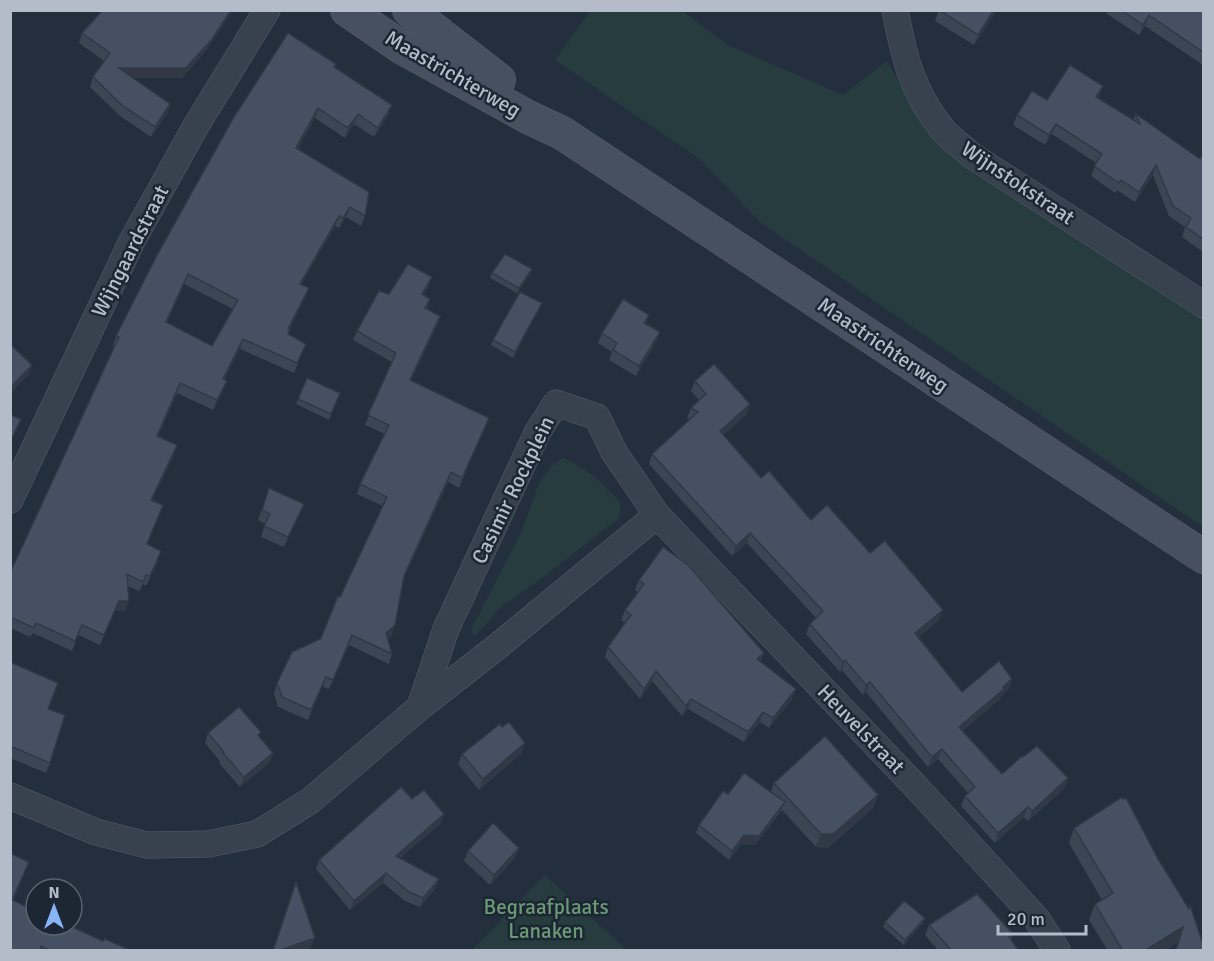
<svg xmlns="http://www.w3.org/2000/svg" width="1214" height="961" font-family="Signika,sans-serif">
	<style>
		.green { fill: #263c3f }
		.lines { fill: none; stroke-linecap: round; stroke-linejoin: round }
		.street-casing { stroke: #565f6c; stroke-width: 27 }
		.secondary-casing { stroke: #565f6c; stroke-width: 34 }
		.street { stroke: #38414e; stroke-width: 26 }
		.secondary { stroke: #465061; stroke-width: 33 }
		.wall { fill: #3b4654; fill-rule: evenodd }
		.shaded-wall { fill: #303945 }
		.building { fill: #455162; stroke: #303945; stroke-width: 1.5; fill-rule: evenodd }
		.labels { text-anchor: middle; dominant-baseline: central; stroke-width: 5; stroke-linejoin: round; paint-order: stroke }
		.street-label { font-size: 21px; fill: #b4bcc9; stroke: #1d2633 }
		.park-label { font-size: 21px; fill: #6b9a76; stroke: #1d2633 }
	</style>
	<rect width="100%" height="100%" fill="#242f3e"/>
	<!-- green -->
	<g class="green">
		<polygon points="681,10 728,45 843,95 887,61 927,131 962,160 1203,319 1203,527 760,222 700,159 555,60 590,11"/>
		<path d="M 563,458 C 591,471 601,481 621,504 L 619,518 L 546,575 L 501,607 L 475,636 L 471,633 L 472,628 L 521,533 L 540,481 L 554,464 Z"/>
		<polygon points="545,875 627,950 472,950"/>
	</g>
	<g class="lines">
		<!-- street casing -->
		<g class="street-casing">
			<g id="street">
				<path d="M 895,10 C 904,57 912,92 943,130 C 951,139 962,147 971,155 L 1204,305"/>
				<polyline points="10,500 132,241 197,124 267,10"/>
				<polyline points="420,707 446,629 537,433 556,403 597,417 614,452 657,515 918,789 1036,918 1057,950"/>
				<polyline points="10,796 96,832 147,845 208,844 257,834 310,801 420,707 498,646 657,515"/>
			</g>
		</g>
		<!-- secondary casing -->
		<g class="secondary-casing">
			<g id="secondary">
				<polyline points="347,10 401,47 528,117 562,133 1204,557"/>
				<polyline points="409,10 499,80"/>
			</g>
		</g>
		<!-- street -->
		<use href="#street" class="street"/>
		<!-- secondary -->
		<use href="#secondary" class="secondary"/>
	</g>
	<!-- wall -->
	<g class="wall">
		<polygon points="939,10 996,10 994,14 974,45 935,21"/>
		<polygon points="1108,10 1203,10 1203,65 1145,26 1139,35 1107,14"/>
		<polygon points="82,33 208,48 182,78 133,78 170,104 167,114 151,137 120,116 90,87 93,77 104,61 79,43"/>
		<path d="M 336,64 L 335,68 L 389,114 L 374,137 L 354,124 L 345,138 L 315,118 L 298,149 L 365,216 L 361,226 L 346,217 L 339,228 L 335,226 L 301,285 L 305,298 L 289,330 L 288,334 L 306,344 L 294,373 L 240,349 L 224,380 L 223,391 L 213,410 L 177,393 L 158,436 L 177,445 L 174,455 L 152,500 L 147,544 L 158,561 L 146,586 L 143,584 L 139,591 L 128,586 L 125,611 L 115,611 L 100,645 L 78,635 L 72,651 L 33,633 L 30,637 L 10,628 L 10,573 L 114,346 L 113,346 L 116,336 ZM 184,284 L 233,309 L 212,346 L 167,322 Z"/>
		<polygon points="1103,86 1098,98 1133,120 1136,114 1200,159 1203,154 1203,252 1182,237 1185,227 1169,216 1153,175 1135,202 1117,190 1115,193 1091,176 1096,163 1052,134 1045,145 1013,125 1017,115 1047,100"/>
		<polygon points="532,269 530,274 517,293 490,278 492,273"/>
		<polygon points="432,277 428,287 423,295 430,299 427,308 440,316 437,326 411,380 489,418 459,488 448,482 403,580 392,635 388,638 392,654 389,664 349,645 329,689 322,686 308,720 278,707 274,693 277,683 320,639 338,596 340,597 383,506 357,494 360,484 385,434 365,425 392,362 353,340 357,331 389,294"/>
		<polygon points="542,303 540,308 513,358 491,345 493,340"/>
		<polygon points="649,315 646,323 660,332 656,342 636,376 609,360 612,352 598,343 602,333"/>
		<polygon points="307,378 340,393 329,420 296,404"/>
		<polygon points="695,381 750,404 747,414 723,435 761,478 811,520 870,553 939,620 918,637 962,692 1009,689 1002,695 1000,699 962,731 1002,774 1065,788 1028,821 1024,817 995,843 961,806 965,796 968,793 938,759 928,767 866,692 863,695 842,670 840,672 806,634 810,624 816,618 747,543 732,556 649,464 652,454 690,420 687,418 691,408 699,400 691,391"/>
		<polygon points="269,488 300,514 284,547 261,537 265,524 258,520"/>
		<polygon points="639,580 761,662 796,689 792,699 769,728 760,722 744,742 688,709 682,716 652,681 640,699 605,657 608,647 625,623 621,620 625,610 638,592 635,590"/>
		<polygon points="10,662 48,709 50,763 46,773 10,758"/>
		<polygon points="208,733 259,737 273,753 269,763 240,787 219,763 220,761 205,743"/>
		<polygon points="522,753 479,790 458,764 462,754"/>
		<polygon points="774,783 878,795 873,808 828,848 816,847 782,810 755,845 741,844 729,860 696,833 699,825 728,794 771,792"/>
		<polygon points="412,799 444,814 440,824 400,858 439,879 435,889 420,907 405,901 383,883 350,910 316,869 319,860"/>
		<polygon points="1074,828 1203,951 1175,951 1178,942 1164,951 1108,951 1089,920 1095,904 1102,900 1069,843"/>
		<polygon points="519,848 515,858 490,885 464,861 468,851"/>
		<polygon points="10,853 25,872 13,901 103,941 132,951 10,951"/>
		<polygon points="925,918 923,923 904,945 883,927 885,922"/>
		<polygon points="929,925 1013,934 1011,940 1019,951 939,951 925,935"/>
	</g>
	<!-- shaded-wall -->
	<g class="shaded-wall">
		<polygon points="231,10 233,10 208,48 182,78 116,78 119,68"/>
		<polygon points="994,10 996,10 994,14 974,45 978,35"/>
		<polygon points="1149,15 1145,26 1139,35 1143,25"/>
		<polygon points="1103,86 1099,96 1092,107 1096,97"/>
		<polygon points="170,104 167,114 151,137 155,127"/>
		<polygon points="392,105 389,114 374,137 378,128"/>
		<polygon points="318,108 315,118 293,158 296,148"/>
		<polygon points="358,114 354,124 345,138 348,128"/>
		<polygon points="1056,124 1052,134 1045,145 1049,135"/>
		<polygon points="1156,165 1153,175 1135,202 1139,192"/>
		<polygon points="350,207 346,217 339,228 343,218"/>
		<polygon points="339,216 335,226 296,294 300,284"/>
		<polygon points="532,269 530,274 517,293 519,288"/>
		<polygon points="432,277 428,287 418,304 422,294"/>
		<polygon points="309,288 305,298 284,339 288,329"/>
		<polygon points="542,303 540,308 513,358 515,352"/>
		<polygon points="440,316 437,326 407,389 410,380"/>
		<polygon points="660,332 656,342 636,376 639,366"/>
		<polygon points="243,339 240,349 220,389 223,379"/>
		<polygon points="32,365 29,375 10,394 10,388"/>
		<polygon points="227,381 223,391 213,410 217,400"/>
		<polygon points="750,404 747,414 716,441 720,431"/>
		<polygon points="489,418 485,428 459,488 462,478"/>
		<polygon points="177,445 174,455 148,509 151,500"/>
		<polygon points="451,472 448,482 400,586 404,576"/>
		<polygon points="304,504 300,514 284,547 288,537"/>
		<polygon points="750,533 747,543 732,556 736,546"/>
		<polygon points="119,601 129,601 125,611 115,611 100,645"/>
		<polygon points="943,610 939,620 912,643 915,633"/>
		<polygon points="395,625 392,635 383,643 386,633"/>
		<polygon points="764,653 760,663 757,659"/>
		<polygon points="845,660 842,670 840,672 843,662"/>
		<polygon points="656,671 652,681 640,699 644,689"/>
		<polygon points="1012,679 1009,689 1002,695 1000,699 955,737 959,727"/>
		<polygon points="870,682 866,692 863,695 866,685"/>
		<polygon points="796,689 792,699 769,728 773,718"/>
		<polygon points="691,699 688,709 682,716 686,706"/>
		<polygon points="763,712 760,722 744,742 748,732"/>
		<polygon points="525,743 522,753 479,790 483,779"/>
		<polygon points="942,749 938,759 928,767 932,757"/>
		<polygon points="273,753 269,763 240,787 244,777"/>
		<polygon points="1068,778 1065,788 1028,821 1032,811"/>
		<polygon points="878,795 873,808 828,848 816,847 821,834"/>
		<polygon points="785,802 781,810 755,845 741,844 729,860 732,851 744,835"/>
		<polygon points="1028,807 1024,817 995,843 998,833"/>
		<polygon points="444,814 440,824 392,865 396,856"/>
		<polygon points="519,848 515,858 490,885 494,875"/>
		<polygon points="386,873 383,883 350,910 354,901"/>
		<polygon points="439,879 435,889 420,907 423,898"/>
		<polygon points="925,918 923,923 904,945 905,940"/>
		<polygon points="1183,927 1178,942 1164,951 1144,951"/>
		<polygon points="315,938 311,948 305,951 277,951"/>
	</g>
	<!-- building -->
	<g class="building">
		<polygon points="103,10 231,10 212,39 186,68 119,68 170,104 155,127 123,106 93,77 110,53 82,33"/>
		<polygon points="939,10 994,10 978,35"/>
		<polygon points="1121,10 1203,10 1203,52 1149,15 1143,25"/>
		<path d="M 288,33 L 336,64 L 334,67 L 392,105 L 378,128 L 358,114 L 348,128 L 318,108 L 296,148 L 369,192 L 365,216 L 350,207 L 343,218 L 339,216 L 300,284 L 309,288 L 288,329 L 290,330 L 288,334 L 306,344 L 297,363 L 243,339 L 223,379 L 227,381 L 217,400 L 180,383 L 157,436 L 177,445 L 151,500 L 163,505 L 147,544 L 161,551 L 150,576 L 146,575 L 143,582 L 127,574 L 129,601 L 119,601 L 104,635 L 82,625 L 75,641 L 36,623 L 34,628 L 10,617 L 10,573 L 119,337 L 116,336 L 156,257 L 234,117 ZM 188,274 L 238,300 L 212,346 L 166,322 Z"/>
		<polygon points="1070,65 1103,86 1096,97 1140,124 1136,114 1200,159 1203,154 1203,239 1186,227 1191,218 1173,206 1156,165 1139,192 1121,180 1119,183 1094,166 1102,154 1056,124 1049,135 1017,115 1032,91 1047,100"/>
		<polygon points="505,254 532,269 519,288 492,273"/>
		<polygon points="408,264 432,277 422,294 430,299 425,308 440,316 410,380 489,418 462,478 451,472 404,576 395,625 386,633 392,654 352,635 333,680 326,677 311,710 282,697 277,683 292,652 322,638 321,638 338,596 340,597 387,497 360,484 389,425 368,415 396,353 357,331 379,291 389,294"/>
		<polygon points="520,292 542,303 515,352 493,340"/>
		<polygon points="623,299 649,315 644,323 660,332 639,366 613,350 617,343 602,333"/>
		<polygon points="10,344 32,365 10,388"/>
		<polygon points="714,364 750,404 720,431 761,478 769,471 811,520 827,505 870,553 885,541 943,610 915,633 962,692 999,661 1012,679 1003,687 1004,689 959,727 1002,774 1022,756 1023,757 1037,746 1068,778 1032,811 1028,807 998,833 965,796 975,787 942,749 932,757 870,682 866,685 845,660 843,662 810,624 823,611 750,533 736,546 652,454 698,412 691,408 706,394 695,381"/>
		<polygon points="307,378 340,393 331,414 298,399"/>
		<polygon points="10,415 21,419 10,442"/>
		<polygon points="269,488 304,504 288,537 264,526 270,514 262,510"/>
		<polygon points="663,547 688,565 764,653 757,659 796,689 773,718 763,712 748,732 691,699 686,706 656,671 644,689 608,647 631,615 625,610 644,584 639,580"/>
		<polygon points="10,662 58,683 48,709 65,715 50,763 10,746"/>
		<polygon points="239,707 261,732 258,735 273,753 244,777 223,753 224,752 208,733"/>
		<polygon points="509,722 525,743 483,779 462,754 500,724 502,727"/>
		<polygon points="825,736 878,795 833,834 821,834 774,783"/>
		<polygon points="744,773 785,802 759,836 744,835 732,851 699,825 723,791 728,794"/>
		<polygon points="401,787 412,799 424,790 444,814 396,856 439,879 423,898 409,892 386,873 354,901 319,860"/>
		<polygon points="1122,797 1123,799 1126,798 1158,859 1189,909 1190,905 1203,944 1203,951 1176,951 1183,927 1144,951 1123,951 1095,904 1113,893 1074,828"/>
		<polygon points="493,823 519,848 494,875 468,851"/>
		<polygon points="10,853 29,862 12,900 36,911 36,925 68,925 103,941 105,939 132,951 51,951 41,946 40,951 10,951"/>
		<polygon points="296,882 315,938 277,951 273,951"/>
		<polygon points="977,894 1013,934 1009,937 1019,951 952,951 929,925"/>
		<polygon points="904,901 925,918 905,940 885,922"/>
	</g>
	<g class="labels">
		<!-- street labels -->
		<g class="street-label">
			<text transform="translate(453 74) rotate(30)">Maastrichterweg</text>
			<text transform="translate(1018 183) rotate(34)">Wijnstokstraat</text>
			<text transform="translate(130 251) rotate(-63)">Wijngaardstraat</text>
			<text transform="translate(883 345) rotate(34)">Maastrichterweg</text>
			<text transform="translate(513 490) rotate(-64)">Casimir Rockplein</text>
			<text transform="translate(861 729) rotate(46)">Heuvelstraat</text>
		</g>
		<!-- park labels -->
		<g class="park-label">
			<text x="546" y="907">Begraafplaats<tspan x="546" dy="24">Lanaken</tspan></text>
		</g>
	</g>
	<!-- border -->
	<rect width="1214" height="961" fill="none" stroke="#b4bcc9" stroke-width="24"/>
	<!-- north arrow -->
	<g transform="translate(54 907)"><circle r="28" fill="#1d2633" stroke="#59626f" stroke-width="1.5"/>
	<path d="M0-4.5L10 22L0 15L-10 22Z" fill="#8ab4f8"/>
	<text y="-9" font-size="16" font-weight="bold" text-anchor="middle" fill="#b4bcc9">N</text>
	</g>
	<!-- scale -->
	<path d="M998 925v9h88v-9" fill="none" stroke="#b4bcc9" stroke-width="3"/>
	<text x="1007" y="925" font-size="18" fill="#b4bcc9" stroke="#1d2633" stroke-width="4.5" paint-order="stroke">20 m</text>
</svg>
